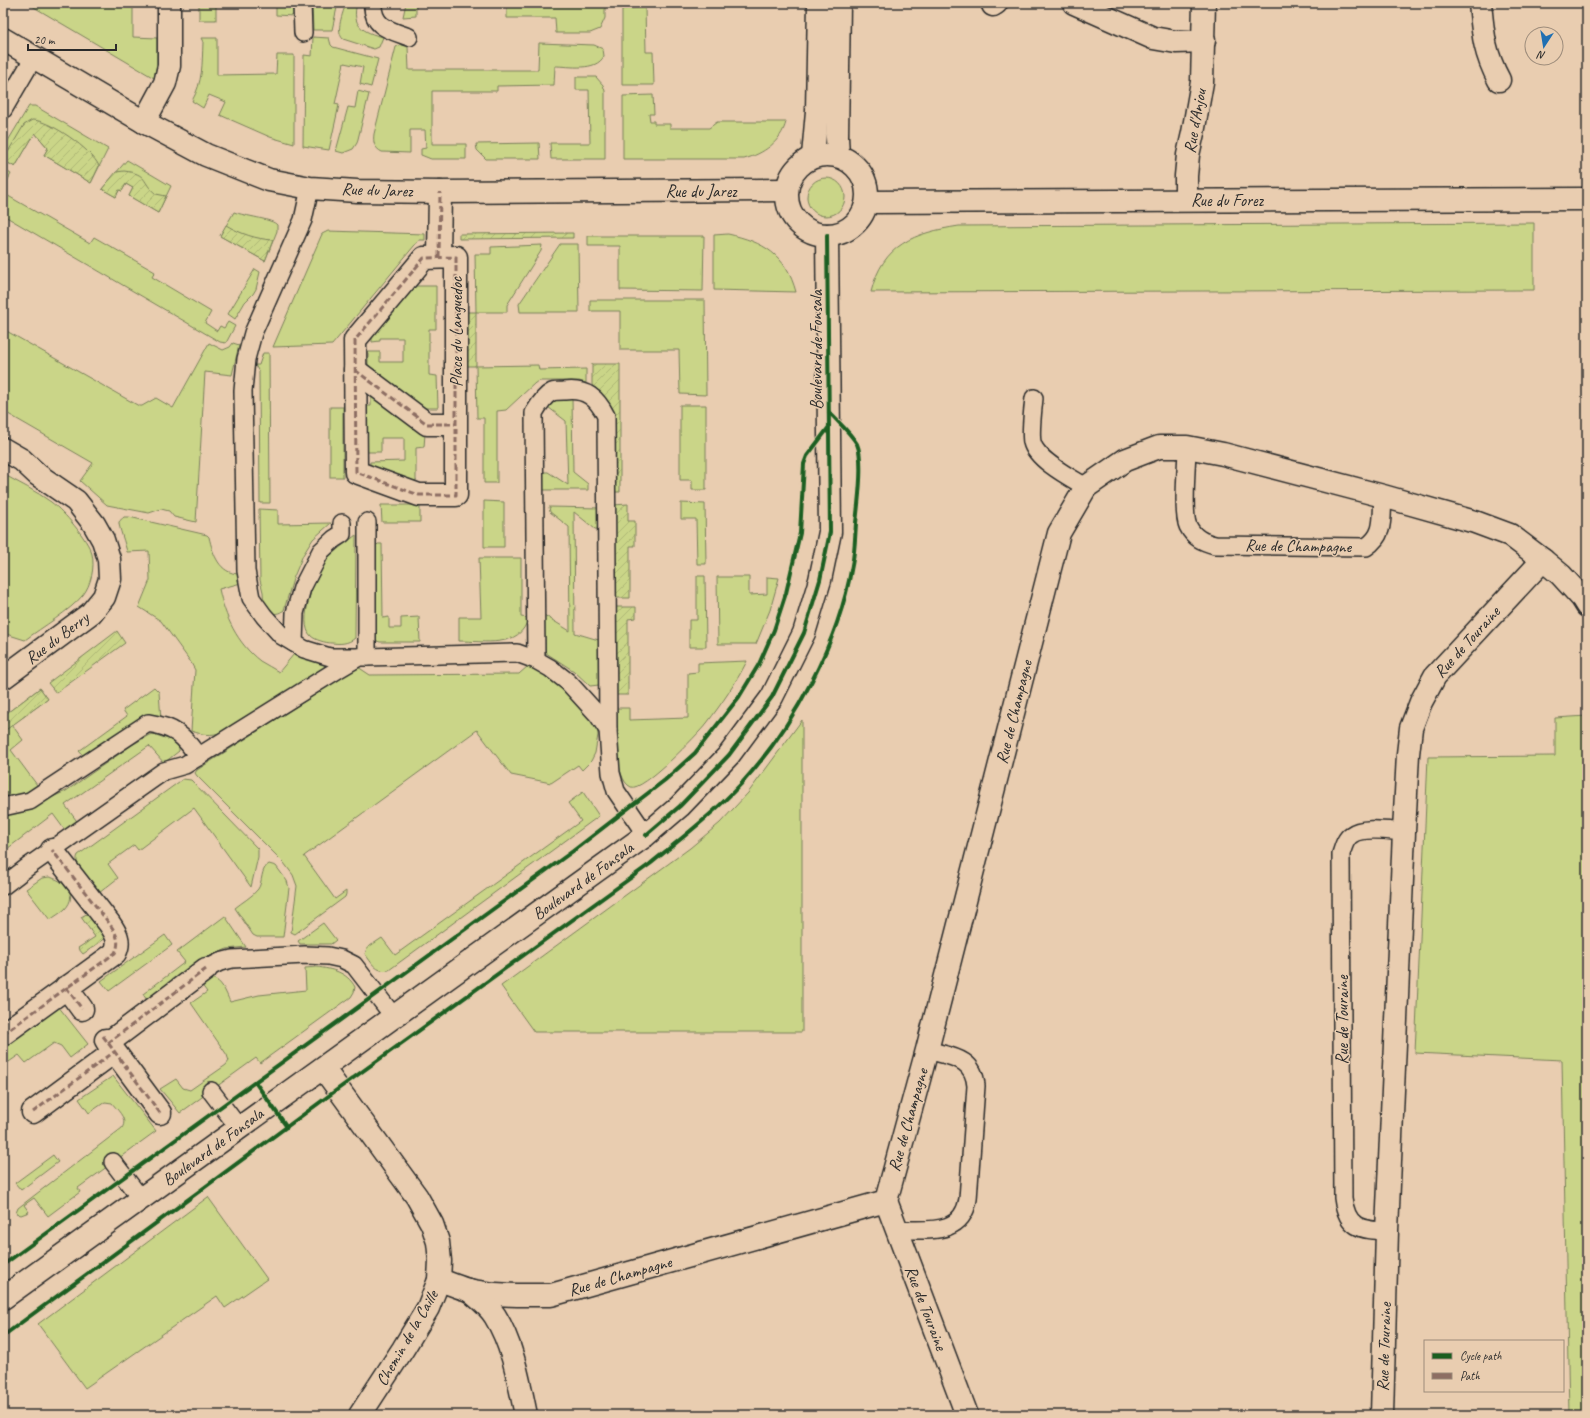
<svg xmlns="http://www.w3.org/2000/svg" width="1590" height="1418" font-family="Caveat,sans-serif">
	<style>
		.green { fill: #cad588; stroke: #7a805a }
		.garden { fill: url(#garden-furrows); stroke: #7a805a }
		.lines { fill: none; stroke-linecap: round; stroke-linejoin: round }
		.service-casing { stroke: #2b2b2b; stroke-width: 20 }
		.pedestrian-casing { stroke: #2b2b2b; stroke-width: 25 }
		.minor-casing { stroke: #2b2b2b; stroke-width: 25 }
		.tertiary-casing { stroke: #2b2b2b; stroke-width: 25 }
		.service { stroke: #e9cdb0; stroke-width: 17 }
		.pedestrian { stroke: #e9cdb0; stroke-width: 22 }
		.minor { stroke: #e9cdb0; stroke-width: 22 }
		.tertiary { stroke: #e9cdb0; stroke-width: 22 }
		.quiet { stroke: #8d6e63; stroke-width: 3; stroke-dasharray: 6 3; stroke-linecap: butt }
		.cycleway-casing { stroke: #e9cdb0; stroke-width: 6 }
		.cycleway { stroke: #1b5e20; stroke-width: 4 }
		.labels { text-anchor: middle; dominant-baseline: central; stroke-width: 3; stroke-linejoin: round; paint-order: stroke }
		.street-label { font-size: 17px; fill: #2b2b2b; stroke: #e9cdb0 }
	</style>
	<defs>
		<pattern id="garden-furrows" width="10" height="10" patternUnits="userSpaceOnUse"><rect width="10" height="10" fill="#cad588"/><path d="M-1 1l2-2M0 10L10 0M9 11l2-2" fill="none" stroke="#aeb776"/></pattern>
	</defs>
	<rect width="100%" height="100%" fill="#e9cdb0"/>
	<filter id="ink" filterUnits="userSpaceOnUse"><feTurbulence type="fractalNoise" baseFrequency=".025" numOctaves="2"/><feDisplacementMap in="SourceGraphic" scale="8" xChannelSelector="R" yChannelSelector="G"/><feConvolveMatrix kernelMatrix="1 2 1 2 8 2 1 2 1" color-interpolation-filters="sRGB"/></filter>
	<g filter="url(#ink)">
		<!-- green -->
		<g class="green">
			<polygon points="27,3 133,3 133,37 157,38 157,63 154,78"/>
			<rect x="199" y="3" width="17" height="17"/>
			<polygon points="276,3 293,3 293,16 276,15"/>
			<polygon points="312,3 338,3 332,30 313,30"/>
			<path d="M 346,3 L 357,3 C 351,26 363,32 383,37 L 379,47 L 374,49 L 343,39 C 335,31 343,13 346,3 Z"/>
			<polygon points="406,3 416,3 416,16 403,17"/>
			<polygon points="507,3 605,3 605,18 600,29 590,33 556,33 555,18 507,18"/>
			<polygon points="645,8 646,52 653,52 654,85 622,85 622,9"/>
			<polygon points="313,37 329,38 331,45 333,47 378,59 371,87 360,84 363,67 344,63 335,104 339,105 329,150 303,146 304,55 312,56"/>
			<path d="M 201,38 L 217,38 L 217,75 L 276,74 L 277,55 L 294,55 L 294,144 L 270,137 L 220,115 L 226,102 L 209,95 L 203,108 L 192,101 C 203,81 202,65 203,42 Z"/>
			<path d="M 403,43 L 408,47 L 409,70 L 538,70 L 539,43 L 594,45 L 603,49 L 604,56 C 596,72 569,66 555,66 L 554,85 L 497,86 L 497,91 L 432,91 L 432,144 L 466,144 L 466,159 L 431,159 L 421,155 L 421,149 L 426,148 L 425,130 L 410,130 L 410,153 L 382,152 C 374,148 373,142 374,134 L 396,47 Z"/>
			<polygon points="576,77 596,77 603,85 605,91 605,159 551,159 550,143 590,143 589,90 576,90"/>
			<polygon points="358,91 369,94 357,143 353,149 343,153 336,151 348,107 355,108"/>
			<path d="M 653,95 L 654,114 L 649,114 L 650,121 L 654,121 L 654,124 L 670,124 L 670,128 L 709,128 L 717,122 L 786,122 C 781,142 763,154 744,159 L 623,159 L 623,96 Z"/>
			<polygon points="29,106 35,106 108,149 91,183 44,155 48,148 35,133 15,167 3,160 3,149"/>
			<polygon points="539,143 540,159 486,159 477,150 476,144"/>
			<polygon points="127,160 171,186 158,213 129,196 133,188 126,184 122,191 119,190 116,197 102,189"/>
			<polygon points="3,169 11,174 3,189"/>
			<circle cx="826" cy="197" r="19"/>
			<polygon points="3,193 90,243 94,237 155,272 152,277 211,312 205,323 217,331 220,326 224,328 228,322 235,326 226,343 220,342 3,215"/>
			<path d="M 234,212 C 244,216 273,219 277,225 L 277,231 L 265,261 L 220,236 Z"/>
			<path d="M 1534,223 L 1534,290 L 871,292 C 883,244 914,233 959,226 Z"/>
			<polygon points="328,231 425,234 425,240 419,240 332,345 273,347 322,234"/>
			<path d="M 728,234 C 764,242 786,255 796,292 L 714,290 L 714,235 Z"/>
			<polygon points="588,236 704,236 703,291 620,290 620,246 588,246"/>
			<polygon points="560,244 578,244 579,312 520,312 519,304"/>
			<polygon points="542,245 541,251 507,305 507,312 476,312 475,254 491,254 491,247"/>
			<polygon points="255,269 260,272 256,289 253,294 245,302 235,319 228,314"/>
			<polygon points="411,286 436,286 436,329 429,329 429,375 437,376 438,408 423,408 368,365 368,352 380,352 380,362 403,362 403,338 380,338 380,341 372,342 372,331"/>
			<polygon points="590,300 705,300 706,395 680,394 679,350 620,350 620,311 590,311"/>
			<polygon points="3,329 139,406 142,406 156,398 173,408 209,343 223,350 230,347 233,343 239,345 232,375 205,372 196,522 174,517 169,511 161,509 149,513 107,505 80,481 93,463 3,411"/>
			<polygon points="263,353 269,353 270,503 260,503 259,372 255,365 259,365"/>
			<polygon points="538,365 539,370 586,369 586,383 579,381 540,381 535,383 506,410 497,411 497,483 484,483 484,418 477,418 476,366"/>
			<polygon points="376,396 425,434 424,447 416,448 416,481 405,481 370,469 370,462 404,461 404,438 381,438 381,452 366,452 365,406 371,406 371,397"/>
			<polygon points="572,397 573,472 588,484 588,490 543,490 542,472 548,472 568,485 566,421 544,404 548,400"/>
			<polygon points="680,405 706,405 706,490 692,490 692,480 680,480"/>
			<rect x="330" y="407" width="13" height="70"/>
			<path d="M 3,474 C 19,483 36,491 51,502 C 64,512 87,538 92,554 C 95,567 91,585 83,595 C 70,611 42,627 25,640 L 3,633 Z"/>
			<polygon points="484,501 504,502 504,547 484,547"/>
			<polygon points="681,503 705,504 706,564 697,564 696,519 681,519"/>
			<polygon points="381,505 420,505 420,522 382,522"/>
			<polygon points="549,507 601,508 601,529 595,529 574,512 575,633 602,641 601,680 599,685 590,686 574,671 546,653 545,650 544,615 570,631 569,527 550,512"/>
			<path d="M 259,509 L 278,510 L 278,524 L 331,523 L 313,539 L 303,555 L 293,579 L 284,610 C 279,614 275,614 268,613 L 264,607 L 263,592 L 260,580 Z"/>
			<path d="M 124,517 L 129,517 L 207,535 L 209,537 C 213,554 219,574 240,574 L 241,583 L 219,589 C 225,617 237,643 260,661 C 266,665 273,668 279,672 L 294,654 L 306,659 L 323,663 L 325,665 L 323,670 L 223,732 C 211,736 203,735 191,731 L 195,670 L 190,661 L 161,621 L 139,607 L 150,580 L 149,551 L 127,552 C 126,546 118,525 119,522 C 120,520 122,519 124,517 Z"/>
			<path d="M 356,535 L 355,638 C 348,644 340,644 332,643 C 326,643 315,640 311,636 C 297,623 315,574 325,561 C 334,551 346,543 356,535 Z"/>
			<polygon points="378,544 382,544 383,618 389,617 389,628 401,628 401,618 419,617 420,642 380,642 377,641 375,637 375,547"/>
			<path d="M 479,558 L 521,558 L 521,617 L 528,618 C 521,649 483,641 459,641 L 459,617 L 481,617 Z"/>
			<polygon points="697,576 705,576 706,647 689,647 689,620 697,620"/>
			<polygon points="717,577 749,577 749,595 767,594 767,577 779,578 770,610 756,644 718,644"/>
			<path d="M 747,661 C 736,683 722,703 707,723 C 698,734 643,792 631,787 C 613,779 617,725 617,708 L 629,708 L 629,720 L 688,718 L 688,673 L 698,672 L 698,663 Z"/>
			<polygon points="528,666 549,677 581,705 597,729 598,735 595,753 591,761 582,770 578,765 551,783 511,775 477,730 304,856 335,899 346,891 346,894 345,897 295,934 291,932 297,886 293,875 284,863 197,776 195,773 197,770 358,667 370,675 519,674"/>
			<polygon points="154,687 159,692 161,720 86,759 79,751 127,716 123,710"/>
			<polygon points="40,688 48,699 12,725 23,740 11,750 40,789 21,798 3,796 3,716"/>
			<polygon points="1587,716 1587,1415 1569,1415 1562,1060 1415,1053 1428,757 1555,756 1555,718"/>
			<polygon points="802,720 802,1032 534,1032 501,986 690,848 720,823 748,793"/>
			<polygon points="153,734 171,740 179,747 179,751 164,763 149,746 65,805 79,824 67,833 53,814 3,852 3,811 39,803 66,791 132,745 149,735"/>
			<path d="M 183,779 L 191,780 L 258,849 L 258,857 L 251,887 L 194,808 L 138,850 L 134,845 L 108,864 L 118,878 L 99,893 C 92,884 72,866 78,855 Z"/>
			<path d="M 583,792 L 599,816 L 389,970 C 376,973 372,963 365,954 L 367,948 L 382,938 L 395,955 L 581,821 L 568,803 Z"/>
			<path d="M 269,864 L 276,866 L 287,881 L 289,888 L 283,937 L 257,937 L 253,935 L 235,908 C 242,902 252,897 258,889 C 263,882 260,869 269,864 Z"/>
			<path d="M 49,877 C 64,880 79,894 65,909 C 61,913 55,916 50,920 L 26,889 L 42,878 Z"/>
			<polygon points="225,916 246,947 227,949 208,957 148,1002 143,994 185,962 177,952"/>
			<polygon points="323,923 336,940 331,944 300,944 298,941"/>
			<polygon points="165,935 172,945 109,991 101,981"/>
			<path d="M 317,967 C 332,969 347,972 355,987 L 354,992 L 351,997 L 260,1063 L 256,1058 L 180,1113 L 160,1089 L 176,1079 L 183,1088 L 190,1090 L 226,1065 L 229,1061 L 227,1055 L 191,1003 L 207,992 L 201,984 L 211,978 C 222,980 226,993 230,1002 L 259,995 L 306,990 L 305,968 Z"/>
			<polygon points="58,1006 88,1044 70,1058 61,1046 54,1043 26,1063 19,1055 3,1066 3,1048"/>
			<path d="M 113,1076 L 156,1131 L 78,1188 L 80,1192 L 48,1216 L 34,1198 L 24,1205 L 29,1212 L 21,1215 L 16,1213 L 18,1208 L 122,1128 C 128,1119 118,1111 112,1103 L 105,1102 L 89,1113 L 79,1099 Z"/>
			<polygon points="53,1155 58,1162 21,1190 15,1183"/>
			<polygon points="208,1197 267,1279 225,1308 217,1296 85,1388 38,1324"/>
		</g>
		<!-- garden -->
		<g class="garden">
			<path d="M 32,120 C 50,120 92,150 99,166 L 91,183 L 44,155 L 48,148 L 35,133 L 15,167 L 3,160 L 24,125 Z"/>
			<path d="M 124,171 C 149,174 141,182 156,194 L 166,196 L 158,213 L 129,196 L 133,188 L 126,184 L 122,191 L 119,190 L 116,197 L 102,189 L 116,172 Z"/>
			<path d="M 226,225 C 241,234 256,239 273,240 L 265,261 L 220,236 Z"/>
			<polygon points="573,233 573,238 459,239 459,234"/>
			<rect x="465" y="312" width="11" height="54"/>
			<path d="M 592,364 L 620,364 L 620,492 L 613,492 C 613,471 616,418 607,401 C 603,395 598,390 592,385 Z"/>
			<polygon points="628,504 628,521 635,521 635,546 630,546 630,598 613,598 613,505"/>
			<polygon points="613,607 636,607 636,618 628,619 628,695 614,695"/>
			<polygon points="117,631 125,643 56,693 48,683"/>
			<polygon points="40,688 48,699 3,732 3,716"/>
			<polygon points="88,913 106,938 83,954 78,948 95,937 81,917"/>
		</g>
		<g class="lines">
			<!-- service casing -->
			<g class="service-casing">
				<g id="service">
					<polyline points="302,3 303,33"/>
					<path d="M 373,3 C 372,27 389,30 409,37"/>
					<polyline points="3,110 34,57"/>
					<polyline points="310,188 303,220 253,333 246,359 243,391 246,571 251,598 264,616 282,636 304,649 330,657 359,657"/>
					<path d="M 1034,398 C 1033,409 1030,431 1032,442 C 1036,460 1071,478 1086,487"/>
					<path d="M 1187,447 C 1187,464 1182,513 1188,526 C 1194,538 1203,542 1215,545 L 1366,547 C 1386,534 1381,517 1383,496"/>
					<polyline points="294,643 295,613 302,588 321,551 334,539 342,534 342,523"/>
					<polyline points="367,657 367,522"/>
					<path d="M 536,660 L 534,413 C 538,406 544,396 552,392 C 555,391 561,391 564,391 C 586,388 597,398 606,416 L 608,729"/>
					<path d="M 3,807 L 30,801 L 148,723 C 174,727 184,735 198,757"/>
					<polyline points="3,886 29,866 164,771 185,765 337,670 359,657 367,657 517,653 536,660 550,668 568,682 598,715 608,730 611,773 616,791 646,835"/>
					<polyline points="206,969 220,962 232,959 305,955 328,956 342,959 354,965 394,1017"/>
					<polyline points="211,1091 239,1128"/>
					<polyline points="113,1162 141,1199"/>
					<path d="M 897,1230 C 926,1229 962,1237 968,1199 L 976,1086 C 974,1057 951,1057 927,1050"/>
					<path d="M 1387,1231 C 1360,1230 1347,1228 1343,1198 L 1341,854 C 1343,848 1345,839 1351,835 C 1362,826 1390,831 1404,832"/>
				</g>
			</g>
			<!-- pedestrian casing -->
			<g class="pedestrian-casing">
				<g id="pedestrian">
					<polyline points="439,257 440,192"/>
					<polygon points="456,257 456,495 419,495 356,472 355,340 424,258"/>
					<polyline points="355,370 427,424 455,424"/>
					<polyline points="66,987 82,1009"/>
					<path d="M 3,1034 L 115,953 C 121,941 116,933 109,923 L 52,850"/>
					<polyline points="106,1040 160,1113"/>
					<polyline points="108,1043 206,969"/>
					<polyline points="33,1112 114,1052"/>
				</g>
			</g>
			<!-- minor casing -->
			<g class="minor-casing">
				<g id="minor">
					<polyline points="1074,3 1153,38 1176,42 1204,41"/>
					<path d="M 1480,3 C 1483,34 1484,52 1499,80"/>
					<polyline points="993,5 996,3"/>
					<polyline points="3,39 144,122 206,155 269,180 310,188 357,191 440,192 787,190"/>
					<polyline points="144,122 165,83 169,66 169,3"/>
					<polyline points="1186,200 1186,176 1188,155 1193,133 1202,82 1204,3"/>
					<polyline points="867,202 1587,199"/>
					<polyline points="3,449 22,460 38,475 76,501 94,524 103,540 109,559 110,579 104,597 91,613 3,678"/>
					<polyline points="323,1068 417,1197 432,1224 438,1242 440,1261 439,1280 428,1308 403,1349 360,1415"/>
					<polyline points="886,1201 967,1415"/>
					<path d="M 439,1280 C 449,1283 458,1287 468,1290 C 496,1296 524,1295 551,1295 L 886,1201 L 927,1050 L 1059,533 L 1086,487 L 1125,460 L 1159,447 L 1187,447 L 1223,454 L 1383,496 L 1475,522 L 1510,535 L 1543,560 L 1561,575 L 1582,598 L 1587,606"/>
					<path d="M 469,1290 C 478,1298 488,1305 495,1316 C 513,1345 519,1382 526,1415"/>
					<polyline points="1382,1415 1387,1231 1404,832 1408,754 1411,728 1421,702 1435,676 1543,560"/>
				</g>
			</g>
			<!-- tertiary casing -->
			<g class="tertiary-casing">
				<g id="tertiary">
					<circle cx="827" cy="195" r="40"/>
					<polyline points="813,156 817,111 819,3"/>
					<polyline points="838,156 837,137 839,3"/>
					<polyline points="3,1298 646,835 680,806 729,755 772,697 804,633 820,580 830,532 827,235"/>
				</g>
			</g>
			<!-- service -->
			<use href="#service" class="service"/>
			<!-- pedestrian -->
			<use href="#pedestrian" class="pedestrian"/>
			<!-- minor -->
			<use href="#minor" class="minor"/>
			<!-- tertiary -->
			<use href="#tertiary" class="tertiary"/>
			<!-- quiet -->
			<g class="quiet">
				<polyline points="439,257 440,192"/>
				<polygon points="456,257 456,495 419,495 356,472 355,340 424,258"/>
				<polyline points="355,370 427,424 455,424"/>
				<polyline points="66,987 82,1009"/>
				<path d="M 3,1034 L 115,953 C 121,941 116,933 109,923 L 52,850"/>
				<polyline points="103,1036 160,1113"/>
				<polyline points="108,1043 206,969"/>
				<polyline points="33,1112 114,1052"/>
			</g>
			<!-- cycleway casing -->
			<g class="cycleway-casing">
				<g id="cycleway">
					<polyline points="646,835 680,806 729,755 772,697 804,633 820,580 830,532 827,235"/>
					<polyline points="255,1082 287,1127"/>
					<polyline points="3,1265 573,851 665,780 695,753 739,697 759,664 774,630 786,593 800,533 804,464 807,456 829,427"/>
					<path d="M 3,1336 L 338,1089 L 650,864 C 682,838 714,813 741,784 C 794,726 839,642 852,565 C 855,551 855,537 856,523 C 858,504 864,460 857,444 C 850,432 838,422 829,412"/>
				</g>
			</g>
			<!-- cycleway -->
			<use href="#cycleway" class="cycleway"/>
		</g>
	</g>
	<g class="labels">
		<!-- street labels -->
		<g class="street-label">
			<text transform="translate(1195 121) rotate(-80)">Rue d'Anjou</text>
			<text transform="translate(377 190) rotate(2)">Rue du Jarez</text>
			<text x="701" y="191">Rue du Jarez</text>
			<text x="1227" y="200">Rue du Forez</text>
			<text transform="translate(456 332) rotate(-90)">Place du Languedoc</text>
			<text transform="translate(816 350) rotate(-90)">Boulevard de Fonsala</text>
			<text transform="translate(1298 546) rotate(1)">Rue de Champagne</text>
			<text transform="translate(57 638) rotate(-37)">Rue du Berry</text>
			<text transform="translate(1467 642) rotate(-48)">Rue de Touraine</text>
			<text transform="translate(1014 712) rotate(-76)">Rue de Champagne</text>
			<text transform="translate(583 881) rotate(-36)">Boulevard de Fonsala</text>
			<text transform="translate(1342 1020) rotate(-90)">Rue de Touraine</text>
			<text transform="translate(908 1120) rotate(-74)">Rue de Champagne</text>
			<text transform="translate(213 1147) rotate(-36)">Boulevard de Fonsala</text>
			<text transform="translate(620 1276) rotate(-16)">Rue de Champagne</text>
			<text transform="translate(926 1308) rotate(69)">Rue de Touraine</text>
			<text transform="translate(407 1338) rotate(-60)">Chemin de la Caille</text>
			<text transform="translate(1384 1347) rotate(-88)">Rue de Touraine</text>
		</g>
	</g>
	<!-- margin -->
	<rect width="1590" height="1418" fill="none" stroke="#e9cdb0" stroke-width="16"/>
	<rect x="8" y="8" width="1574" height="1402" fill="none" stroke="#2b2b2b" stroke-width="1.5" filter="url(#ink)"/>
	<!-- legend -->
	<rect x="1424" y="1340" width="140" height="52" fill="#e9cdb0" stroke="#9d8c7b"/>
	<rect x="1432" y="1353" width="20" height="6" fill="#1b5e20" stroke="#9d8c7b"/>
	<text x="1460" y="1360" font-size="12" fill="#2b2b2b">Cycle path</text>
	<rect x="1432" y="1373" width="20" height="6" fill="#8d6e63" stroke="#9d8c7b"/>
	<text x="1460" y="1380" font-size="12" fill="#2b2b2b">Path</text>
	<!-- north arrow -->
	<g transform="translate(1544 46) rotate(192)"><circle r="19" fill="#e9cdb0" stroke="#9d8c7b"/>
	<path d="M0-3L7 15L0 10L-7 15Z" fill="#1f6fb2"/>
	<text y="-6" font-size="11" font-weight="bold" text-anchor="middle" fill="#2b2b2b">N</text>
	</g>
	<!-- scale -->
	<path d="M28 44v6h88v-6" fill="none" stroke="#2b2b2b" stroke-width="2"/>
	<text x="34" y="44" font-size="12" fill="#2b2b2b" stroke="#e9cdb0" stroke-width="3" paint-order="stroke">20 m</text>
</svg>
